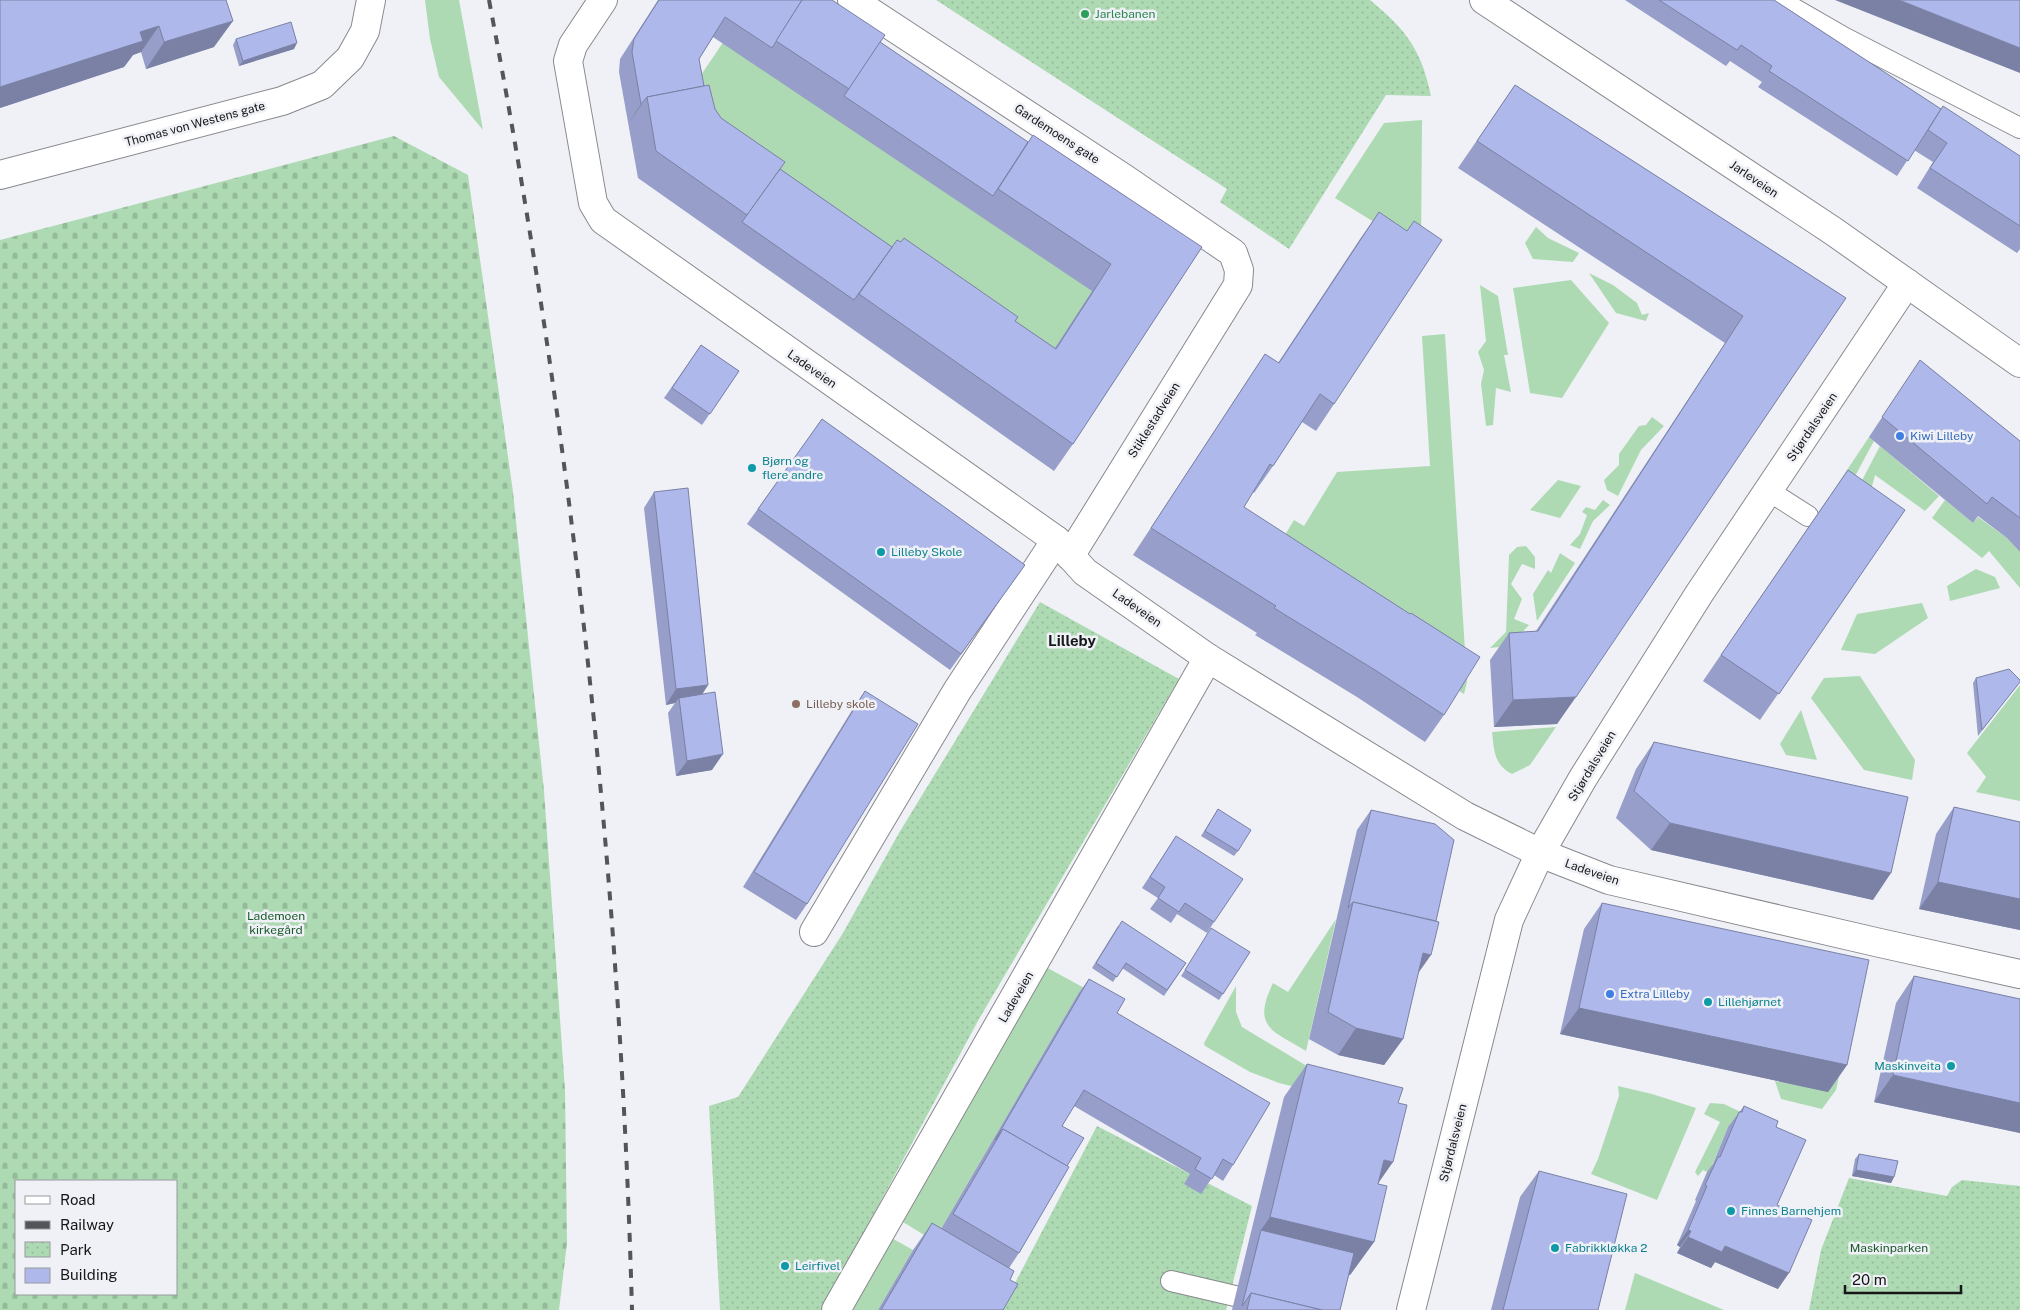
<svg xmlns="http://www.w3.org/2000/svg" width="2020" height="1310" font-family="'Public Sans',sans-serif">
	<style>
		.grass { fill: #aedab3 }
		.cemetery { fill: url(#cemetery-stones); fill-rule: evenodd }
		.park { fill: url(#park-dots) }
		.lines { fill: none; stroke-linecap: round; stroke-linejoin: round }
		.lane-casing { stroke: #88898e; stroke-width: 22 }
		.street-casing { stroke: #88898e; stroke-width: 30 }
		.secondary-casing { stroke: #88898e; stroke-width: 30 }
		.lane { stroke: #fff; stroke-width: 20 }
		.street { stroke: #fff; stroke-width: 28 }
		.secondary { stroke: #fff; stroke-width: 28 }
		.rail { stroke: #545558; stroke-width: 4; stroke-dasharray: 9 9; stroke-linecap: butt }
		.wall { fill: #969ec9; fill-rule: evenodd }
		.shaded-wall { fill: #7a81a4 }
		.building { fill: #aeb8ea; stroke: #7a81a4 }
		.leisure-dot { fill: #2e9e5b; stroke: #eff1f6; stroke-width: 2 }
		.shop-dot { fill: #3f7fe0; stroke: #eff1f6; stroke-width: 2 }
		.culture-dot { fill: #0f9aa8; stroke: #eff1f6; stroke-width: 2 }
		.education-dot { fill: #8d6e63; stroke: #eff1f6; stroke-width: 2 }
		.labels { text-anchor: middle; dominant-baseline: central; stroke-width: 5; stroke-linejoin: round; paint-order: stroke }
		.leisure-label { font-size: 12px; fill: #27864d; stroke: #eff1f6; text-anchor: start }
		.street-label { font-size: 12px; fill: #171719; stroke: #eff1f6 }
		.shop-label { font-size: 12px; fill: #366cbe; stroke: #eff1f6; text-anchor: start }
		.culture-label { font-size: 12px; fill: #0d838f; stroke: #eff1f6; text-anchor: start }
		.education-label { font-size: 12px; fill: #785e54; stroke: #eff1f6; text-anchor: start }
		.park-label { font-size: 12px; fill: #195a2a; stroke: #eff1f6 }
		.quarter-label { font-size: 15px; font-weight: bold; fill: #171719; stroke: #eff1f6 }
	</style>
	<defs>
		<pattern id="cemetery-stones" width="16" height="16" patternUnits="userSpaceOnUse" patternTransform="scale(1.25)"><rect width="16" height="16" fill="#aedab3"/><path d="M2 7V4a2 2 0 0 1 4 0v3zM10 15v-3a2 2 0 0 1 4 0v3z" fill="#95ba99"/></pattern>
		<pattern id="park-dots" width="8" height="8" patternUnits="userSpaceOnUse" patternTransform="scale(1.25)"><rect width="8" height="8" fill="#aedab3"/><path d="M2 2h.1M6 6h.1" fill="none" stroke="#95ba99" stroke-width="1.8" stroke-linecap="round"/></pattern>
	</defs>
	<rect width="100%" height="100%" fill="#eff1f6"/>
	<!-- grass -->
	<g class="grass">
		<polygon points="425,0 459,0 483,130 439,77 430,39"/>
		<polygon points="724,41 1100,295 1047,375 708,140 697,81"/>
		<polygon points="1422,120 1421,251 1335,198 1384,123"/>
		<polygon points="1536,227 1548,238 1579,253 1573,262 1533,259 1525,243"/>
		<polygon points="1589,273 1613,285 1637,303 1642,315 1649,313 1646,321 1616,313"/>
		<polygon points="1571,280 1609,323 1562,398 1530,393 1513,288"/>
		<polygon points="1480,285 1498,296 1508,355 1504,355 1511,392 1496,388 1493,425 1486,426 1481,384 1484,370 1478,352 1486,341"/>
		<polygon points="1445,334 1467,682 1464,694 1264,570 1294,520 1304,526 1337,472 1430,466 1422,336"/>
		<polygon points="1652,417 1664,426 1641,450 1618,496 1607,490 1604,480 1619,465 1619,454 1639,426 1646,425"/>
		<polygon points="1869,437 1874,441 1840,504 1829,497"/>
		<polygon points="1880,446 1939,496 1925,511 1875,475 1863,520 1847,509"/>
		<polygon points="1558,480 1581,486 1560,518 1530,510"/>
		<polygon points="1603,500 1610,505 1593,521 1580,549 1570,545 1580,534 1587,515 1582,512 1586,507 1595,510"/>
		<polygon points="1945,500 1973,523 1978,517 2007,538 2020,552 2020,588 1989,551 1982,558 1932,518"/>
		<polygon points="1526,546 1535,557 1535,569 1522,564 1511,584 1522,599 1514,619 1529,625 1509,646 1490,648 1506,632 1509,555 1517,547"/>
		<polygon points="1560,553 1575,563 1537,621 1533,594 1548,570 1551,573"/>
		<polygon points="1976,569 1995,577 2000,588 1950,601 1947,586"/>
		<polygon points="1922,603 1928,618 1875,654 1841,650 1857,614"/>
		<polygon points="1860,676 1915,760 1912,780 1864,770 1811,698 1824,678"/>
		<polygon points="2020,685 2020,801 1976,792 1986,777 1967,753"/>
		<polygon points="1801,710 1817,760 1786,755 1780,744"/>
		<path d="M 1556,727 L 1530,765 L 1512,774 C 1494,765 1494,750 1492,732 Z"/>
		<path d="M 1336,919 L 1306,1051 C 1271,1030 1252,1027 1273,983 L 1288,992 Z"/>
		<polygon points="1044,966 1099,996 1078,994 934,1241 898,1219"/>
		<polygon points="1236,986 1236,1012 1242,1027 1330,1080 1350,1100 1279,1083 1250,1072 1205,1046 1204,1043"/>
		<polygon points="1852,1017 1836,1090 1822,1109 1781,1099 1775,1081 1828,1091"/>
		<polygon points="1618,1086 1652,1094 1696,1108 1657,1200 1591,1174 1598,1159 1619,1096"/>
		<polygon points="1710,1103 1724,1104 1749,1116 1728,1127 1709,1173 1703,1170 1698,1176 1695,1172 1720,1122 1704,1114"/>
		<polygon points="888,1236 913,1250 878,1310 846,1310"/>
		<polygon points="1635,1273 1724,1310 1625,1310"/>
	</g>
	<!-- cemetery -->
	<path class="cemetery" d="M 394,136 L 468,175 L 513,492 L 544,791 L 565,1090 L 567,1243 L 559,1310 L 0,1310 L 0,240 ZM 16,1181 L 176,1181 L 176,1294 L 16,1294 Z"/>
	<!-- park -->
	<g class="park">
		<path d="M 936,0 L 1370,0 C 1407,31 1421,49 1431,96 L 1386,95 L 1289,249 L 1220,202 L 1227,189 Z"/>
		<polygon points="1040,602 1179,679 979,1019 822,1310 720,1310 709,1106 738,1097 843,933 899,833"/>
		<polygon points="1097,1126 1252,1206 1226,1310 1001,1310"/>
		<polygon points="1849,1178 1947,1196 1952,1187 1962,1180 2020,1186 2020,1310 1809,1310 1821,1250"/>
	</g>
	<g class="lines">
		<!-- lane casing -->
		<g class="lane-casing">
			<g id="lane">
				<polyline points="1779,0 1845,38 2020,128"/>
				<polyline points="1769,491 1808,516"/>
				<polyline points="1171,1281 1235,1296"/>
			</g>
		</g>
		<!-- street casing -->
		<g class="street-casing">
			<g id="street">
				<polyline points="603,0 573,45 568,61 593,203 603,220 1056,540 1085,572 1208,658 1465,816 1540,853 1609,880 1880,943 2020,974"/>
				<polyline points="852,0 1125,179 1233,253 1239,270 1238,285 1070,556"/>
				<polyline points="814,932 957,691 1056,540"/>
				<polyline points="836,1310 1208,658"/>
			</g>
		</g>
		<!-- secondary casing -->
		<g class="secondary-casing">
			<g id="secondary">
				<polyline points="1484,0 1833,231 2020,363"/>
				<polyline points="0,175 282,101 322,85 350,58 365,31 371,0"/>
				<polyline points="1411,1310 1509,920 1540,853 1583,778 1699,594 1907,283"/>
			</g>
		</g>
		<!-- lane -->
		<use href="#lane" class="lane"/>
		<!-- street -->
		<use href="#street" class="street"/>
		<!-- secondary -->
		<use href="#secondary" class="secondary"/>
		<!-- rail -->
		<path class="rail" d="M 489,0 C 571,431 620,871 632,1310"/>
	</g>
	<!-- wall -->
	<g class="wall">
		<polygon points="0,0 226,0 214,47 146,69 141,52 133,55 124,67 0,108"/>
		<path d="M 658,0 L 832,0 L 880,42 L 1028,142 L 1202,247 L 1073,444 L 1054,471 L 638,178 L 619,72 L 620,59 ZM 713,37 L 1092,291 L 1055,348 L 1015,321 L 892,247 L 780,169 L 721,118 L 715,109 L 704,86 L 699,59 Z"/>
		<polygon points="1625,0 1774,0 1941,109 2020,156 2020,249 2017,253 1917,188 1933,162 1914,150 1897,176 1758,87 1762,82 1730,61 1726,66"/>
		<polygon points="236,39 294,49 239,66 233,45"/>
		<polygon points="1515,85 1846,298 1557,724 1494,727 1490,660 1509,633 1536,631 1725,343 1458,168"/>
		<polygon points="1379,212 1334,404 1316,431 1302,422 1273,466 1254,493 1253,492 1244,507 1444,715 1425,742 1357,697 1255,635 1257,633 1133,555 1247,381 1265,354 1278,363 1360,239"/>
		<polygon points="701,345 739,371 702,425 664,398"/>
		<polygon points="1920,360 2020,441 2020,552 2007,538 1978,516 1973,523 1869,437"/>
		<polygon points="822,419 1025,565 950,670 747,524"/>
		<polygon points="654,492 708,685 702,694 712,770 676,776 668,713 675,703 666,705 644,508"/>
		<polygon points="1829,497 1905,510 1760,720 1703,681"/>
		<polygon points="1976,678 2020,680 1978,736 1973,683"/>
		<polygon points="865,691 807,904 796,920 743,887 854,707"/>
		<polygon points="1654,742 1873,900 1651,850 1616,818 1636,769"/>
		<polygon points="1954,807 2020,822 2020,930 1919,909 1936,834"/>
		<polygon points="1218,809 1238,851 1234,856 1201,836"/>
		<polygon points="1371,810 1418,974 1403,1039 1384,1065 1338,1055 1309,1039 1357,830"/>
		<polygon points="1176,836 1214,922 1207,933 1177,914 1171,923 1150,909 1158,898 1142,888"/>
		<polygon points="1602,903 1847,1065 1828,1092 1560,1034 1584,929"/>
		<polygon points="1118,926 1186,963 1164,996 1122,968 1113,982 1092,968"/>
		<polygon points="1208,934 1250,952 1219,1000 1181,976"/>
		<polygon points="1914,976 2020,999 2020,1133 1874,1102 1896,1003"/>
		<polygon points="1089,979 1117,1013 1233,1165 1223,1181 1214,1175 1201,1194 1184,1184 1190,1174 1074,1106 1062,1126 1067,1166 1019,1253 1009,1268 1010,1280 1003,1310 878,1310 913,1250 932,1223 941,1229 1078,994"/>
		<polygon points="1307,1064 1378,1183 1374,1242 1350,1275 1349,1275 1340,1310 1232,1310 1284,1097"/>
		<polygon points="1744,1106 1776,1127 1778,1289 1715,1262 1711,1268 1677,1253 1680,1247 1677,1245 1696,1201 1695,1200 1707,1172 1713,1164 1728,1127"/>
		<polygon points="1859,1154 1894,1177 1891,1183 1852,1176 1855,1159"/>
		<polygon points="1539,1171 1598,1310 1491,1310 1520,1197"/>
	</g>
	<!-- shaded-wall -->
	<g class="shaded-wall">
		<polygon points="1835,0 1899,0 2020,48 2020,73"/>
		<polygon points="233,21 214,47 146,69 164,42"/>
		<polygon points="159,26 141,52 133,55 124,67 0,108 0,87 140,32"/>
		<polygon points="297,43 294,49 239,66 243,61"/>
		<polygon points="641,104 642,104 628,124"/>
		<polygon points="708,685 698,701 679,698 675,703 666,705 676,689"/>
		<polygon points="1576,697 1557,724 1494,727 1513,700"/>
		<polygon points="723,754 712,770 676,776 687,761"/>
		<polygon points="1670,823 1891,873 1873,900 1651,850"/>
		<polygon points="1938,882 2020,899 2020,930 1919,909"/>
		<polygon points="1423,953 1431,955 1412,982"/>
		<polygon points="1579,1008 1847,1065 1828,1092 1560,1034"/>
		<polygon points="1356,1028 1403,1039 1384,1065 1338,1055"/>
		<polygon points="1893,1075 2020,1103 2020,1133 1874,1102"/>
		<polygon points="1384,1160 1393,1162 1370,1195"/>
		<polygon points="1856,1170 1894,1177 1891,1183 1852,1176"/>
		<polygon points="1270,1217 1374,1242 1350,1275 1255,1252 1261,1230"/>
		<polygon points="1688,1230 1691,1231 1680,1247 1677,1245"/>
		<polygon points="1688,1237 1725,1246 1789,1273 1778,1289 1715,1262 1711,1268 1677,1253"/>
	</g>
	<!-- building -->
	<g class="building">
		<polygon points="0,0 226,0 233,21 164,42 159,26 140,32 143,41 0,87"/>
		<polygon points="659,0 802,0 772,48 725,17 699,59 704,86 647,97 641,104 632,52 634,39"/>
		<polygon points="802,0 832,0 885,35 849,89 776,41"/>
		<polygon points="1659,0 1774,0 1941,109 1908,161 1769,71 1772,66 1741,45 1737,50"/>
		<polygon points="1899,0 2020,0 2020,48"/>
		<polygon points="291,22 297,43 243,61 236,39"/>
		<polygon points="880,42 1028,142 993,196 844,96"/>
		<polygon points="709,85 715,109 721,118 785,162 747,215 656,151 647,97"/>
		<polygon points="1515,85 1846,298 1576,697 1513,700 1509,633 1538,631 1743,316 1477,141"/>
		<polygon points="1943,106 2020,156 2020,226 1930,168 1947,143 1928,130"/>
		<polygon points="1033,135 1202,247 1073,444 859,294 897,240 901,242 904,238 1018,317 1015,321 1056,349 1111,264 998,189"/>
		<polygon points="780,169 892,247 854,300 742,222"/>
		<polygon points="1379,212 1407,231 1414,221 1442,240 1334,404 1320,394 1273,466 1270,464 1244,507 1410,614 1411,613 1480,657 1444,715 1375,670 1274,608 1276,606 1151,528 1265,354 1279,363"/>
		<polygon points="701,345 739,371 710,414 672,388"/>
		<polygon points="1920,360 2020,441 2020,518 1992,497 1987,504 1882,417"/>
		<polygon points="822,419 1025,565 961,654 758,509"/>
		<polygon points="1848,470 1905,510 1779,694 1721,655"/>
		<polygon points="688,488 708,685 676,689 654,492"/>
		<polygon points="2009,669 2020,680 2020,682 1982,730 1976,678"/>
		<polygon points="865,691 918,724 807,904 754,872"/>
		<polygon points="715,692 723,754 687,761 679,698"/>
		<polygon points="1654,742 1908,797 1891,873 1670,823 1634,791"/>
		<polygon points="1954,807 2020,822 2020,899 1938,882"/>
		<polygon points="1218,809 1251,830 1238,851 1205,831"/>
		<polygon points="1371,810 1435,824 1454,840 1436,921 1353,902 1348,908"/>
		<polygon points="1176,836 1243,879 1214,922 1185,903 1179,912 1158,898 1165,887 1150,877"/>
		<polygon points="1353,902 1439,922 1431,955 1423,953 1403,1039 1356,1028 1328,1012"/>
		<polygon points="1602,903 1869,960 1847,1065 1579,1008"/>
		<polygon points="1122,921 1186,963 1167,990 1126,963 1117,977 1096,963"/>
		<polygon points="1211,928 1250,952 1223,994 1185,970"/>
		<polygon points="1914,976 2020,999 2020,1103 1893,1075"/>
		<polygon points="1089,979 1125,999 1117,1013 1270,1103 1233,1165 1223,1159 1212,1179 1195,1169 1201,1158 1084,1090 1062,1126 1084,1138 1067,1166 1003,1129 995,1140"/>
		<polygon points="1307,1064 1403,1088 1398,1103 1407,1105 1393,1162 1384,1160 1378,1184 1387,1186 1374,1242 1270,1217"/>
		<polygon points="1744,1106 1778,1121 1776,1127 1806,1140 1777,1205 1812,1220 1789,1273 1725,1246 1722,1252 1688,1237 1691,1231 1688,1230 1707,1186 1705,1185 1718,1157 1720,1157 1739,1112 1742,1112"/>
		<polygon points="1003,1129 1069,1167 1019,1253 953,1214"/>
		<polygon points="1859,1154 1898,1161 1894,1177 1856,1170"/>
		<polygon points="1539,1171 1627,1194 1598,1310 1503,1310"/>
		<polygon points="932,1223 1014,1271 1010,1280 1018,1284 1003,1310 881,1310"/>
		<polygon points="1261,1230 1354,1253 1340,1310 1322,1310 1251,1293 1242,1306"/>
		<polygon points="1251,1293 1322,1310 1247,1310"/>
	</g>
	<!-- markers -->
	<circle class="leisure-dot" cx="1085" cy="14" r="5"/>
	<g class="shop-dot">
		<circle cx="1900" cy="436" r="5"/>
		<circle cx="1610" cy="994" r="5"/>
	</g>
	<g class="culture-dot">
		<circle cx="752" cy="468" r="5"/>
		<circle cx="881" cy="552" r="5"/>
		<circle cx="1708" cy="1002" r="5"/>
		<circle cx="1951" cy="1066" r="5"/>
		<circle cx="1731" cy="1211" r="5"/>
		<circle cx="1555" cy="1248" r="5"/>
		<circle cx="785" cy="1266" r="5"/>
	</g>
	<circle class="education-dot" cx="796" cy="704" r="5"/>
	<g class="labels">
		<!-- leisure labels -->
		<g class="leisure-label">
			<text x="1095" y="14">Jarlebanen</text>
		</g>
		<!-- street labels -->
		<g class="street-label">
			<text transform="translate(195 124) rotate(-15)">Thomas von Westens gate</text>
			<text transform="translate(1057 134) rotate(33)">Gardemoens gate</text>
			<text transform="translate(1754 179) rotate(34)">Jarleveien</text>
			<text transform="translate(812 369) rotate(35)">Ladeveien</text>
			<text transform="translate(1154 420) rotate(-58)">Stiklestadveien</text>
			<text transform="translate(1812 427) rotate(-56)">Stjørdalsveien</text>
			<text transform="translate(1137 608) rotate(35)">Ladeveien</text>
			<text transform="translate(1592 766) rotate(-59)">Stjørdalsveien</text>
			<text transform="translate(1592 872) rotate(19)">Ladeveien</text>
			<text transform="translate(1016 997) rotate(-60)">Ladeveien</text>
			<text transform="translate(1453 1143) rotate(-76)">Stjørdalsveien</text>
		</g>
		<!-- shop labels -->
		<g class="shop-label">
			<text x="1910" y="436">Kiwi Lilleby</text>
			<text x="1620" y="994">Extra Lilleby</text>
		</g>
		<!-- culture labels -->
		<g class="culture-label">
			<text x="762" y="461">Bjørn og<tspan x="762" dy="14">flere andre</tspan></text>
			<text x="891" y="552">Lilleby Skole</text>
			<text x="1718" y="1002">Lillehjørnet</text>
			<text x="1941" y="1066" text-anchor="end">Maskinveita</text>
			<text x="1741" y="1211">Finnes Barnehjem</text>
			<text x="1565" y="1248">Fabrikkløkka 2</text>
			<text x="795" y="1266">Leirfivel</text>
		</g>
		<!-- education labels -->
		<g class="education-label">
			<text x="806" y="704">Lilleby skole</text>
		</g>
		<!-- park labels -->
		<g class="park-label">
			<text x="276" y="916">Lademoen<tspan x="276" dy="14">kirkegård</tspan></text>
			<text x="1889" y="1248">Maskinparken</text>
		</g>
		<!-- quarter labels -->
		<g class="quarter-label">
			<text x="1072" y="640">Lilleby</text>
		</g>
	</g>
	<!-- legend -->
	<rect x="15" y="1180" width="162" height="115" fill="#eff1f6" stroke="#999a9e"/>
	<rect x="25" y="1196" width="25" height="8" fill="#ffffff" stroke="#999a9e"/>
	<text x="60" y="1205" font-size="15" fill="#171719">Road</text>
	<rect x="25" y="1221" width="25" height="8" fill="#545558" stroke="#999a9e"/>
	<text x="60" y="1230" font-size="15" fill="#171719">Railway</text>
	<rect x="25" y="1242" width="25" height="15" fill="url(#park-dots)" stroke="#999a9e"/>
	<text x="60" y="1255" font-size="15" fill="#171719">Park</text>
	<rect x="25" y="1268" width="25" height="15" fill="#aeb8ea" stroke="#999a9e"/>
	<text x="60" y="1280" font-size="15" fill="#171719">Building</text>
	<!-- scale -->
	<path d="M1845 1285v8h116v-8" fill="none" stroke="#171719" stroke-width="2.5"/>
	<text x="1852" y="1285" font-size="15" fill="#171719" stroke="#eff1f6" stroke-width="4" paint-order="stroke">20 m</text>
</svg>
